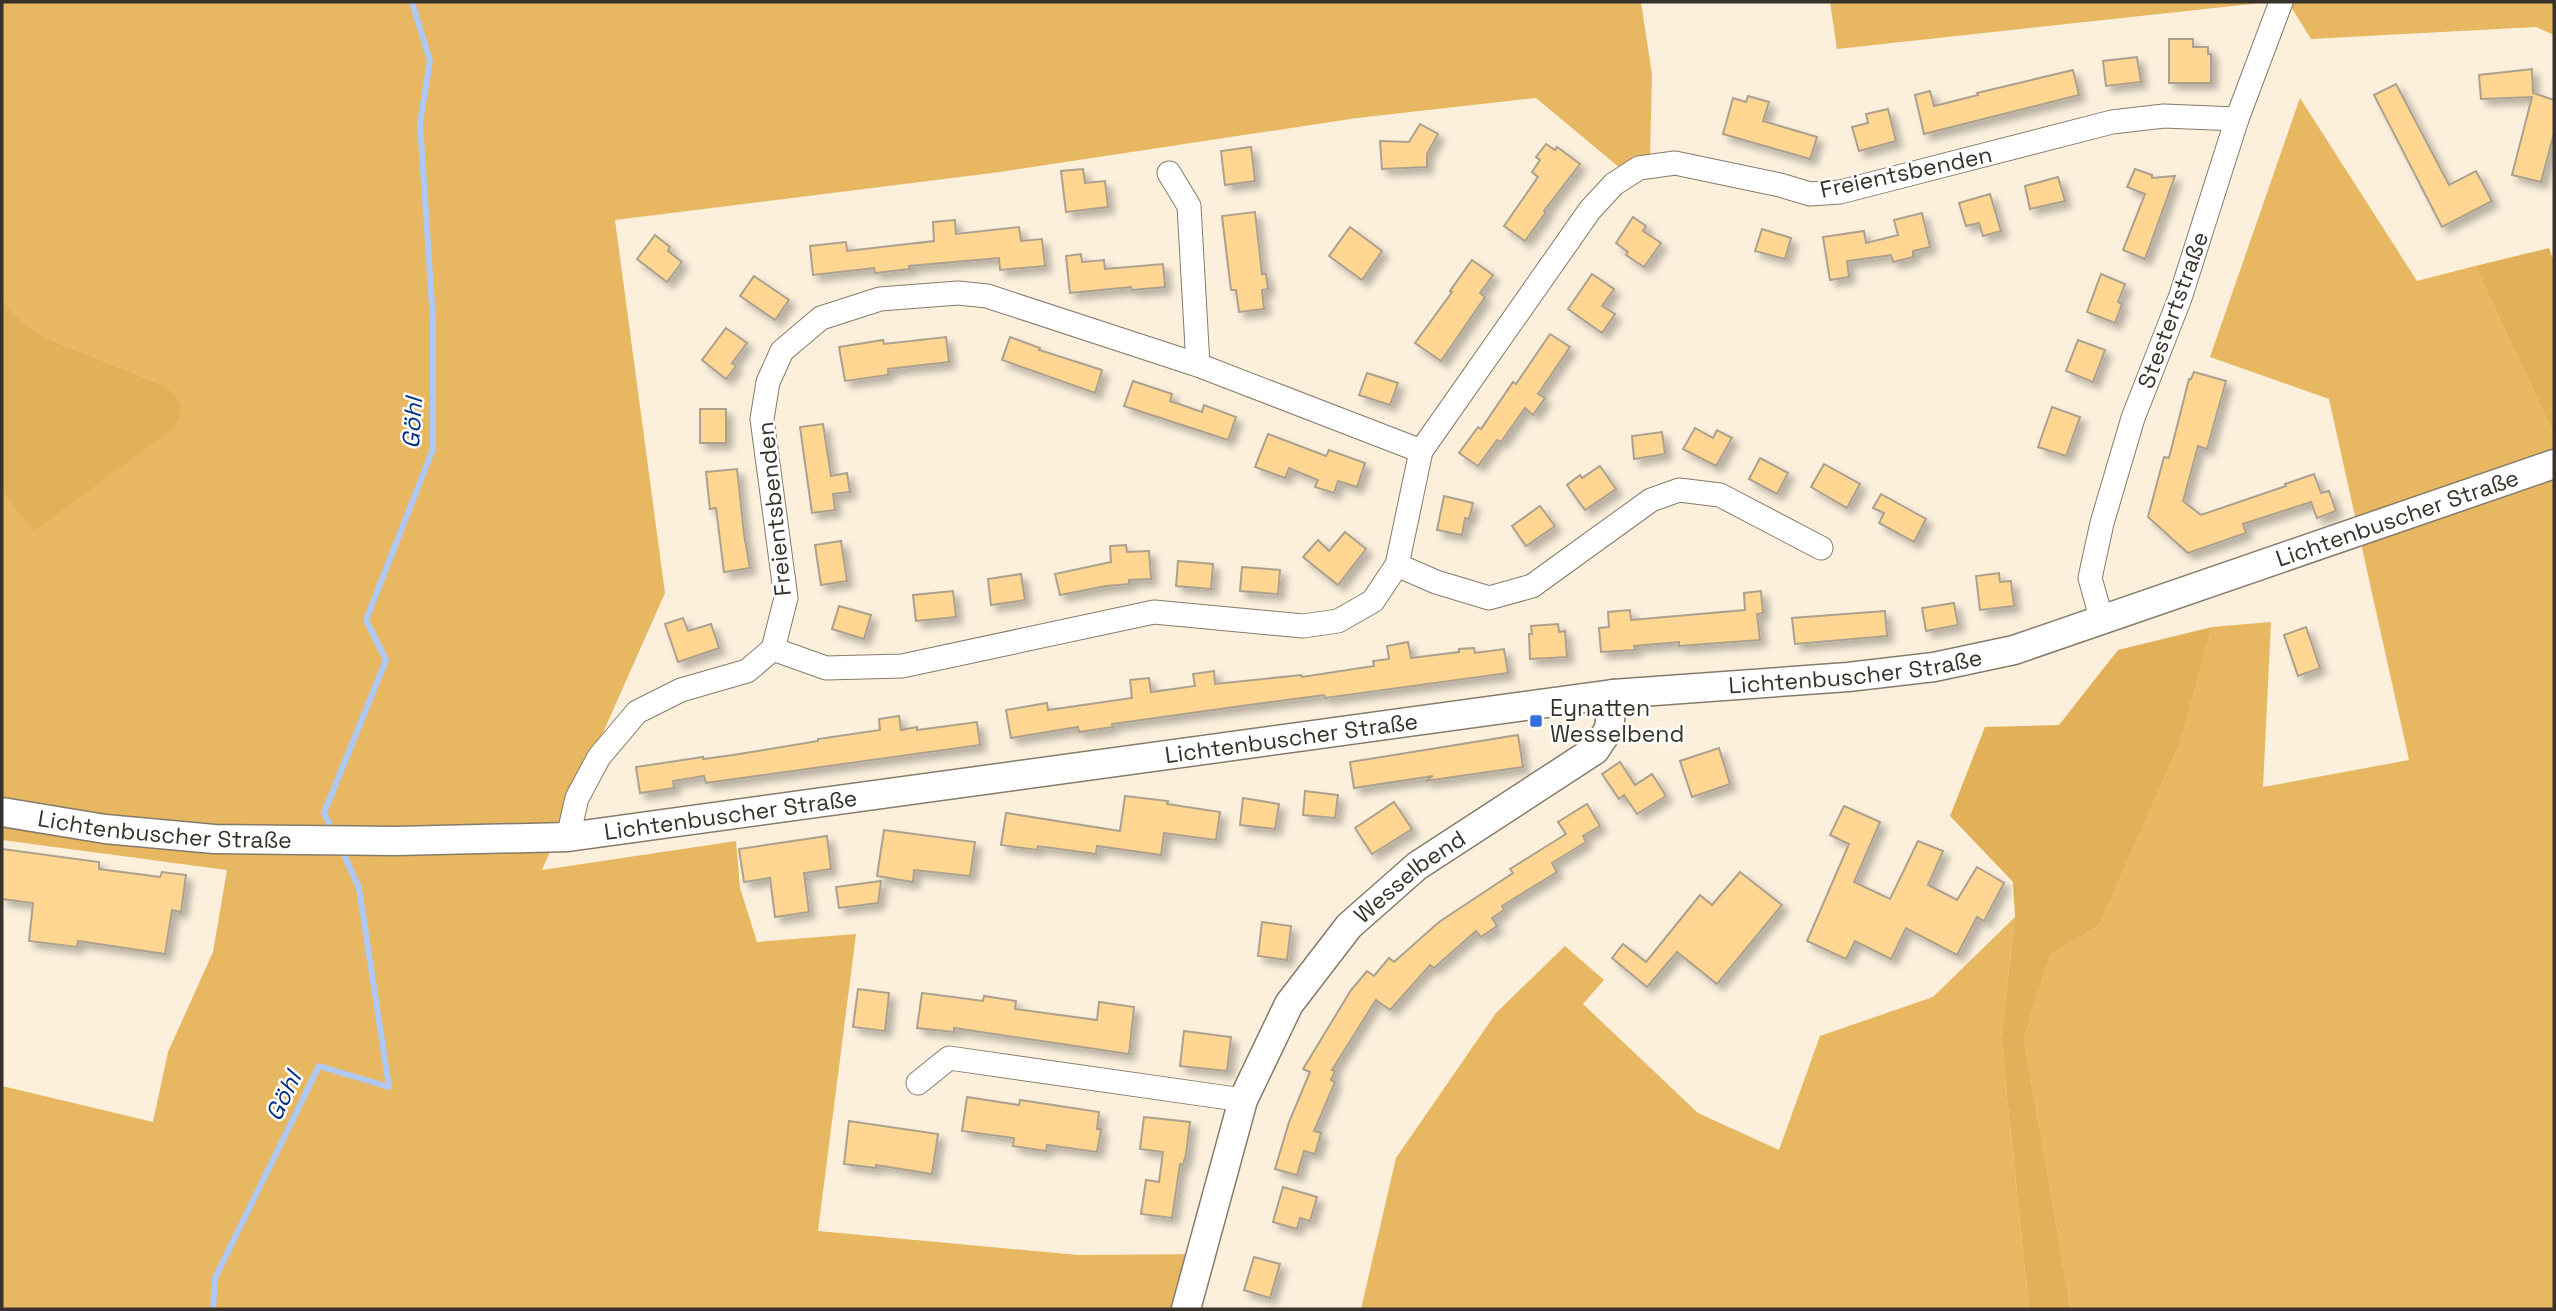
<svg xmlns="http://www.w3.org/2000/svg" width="2556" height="1311" font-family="'Space Grotesk',sans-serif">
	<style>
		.green { fill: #e7b762 }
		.forest { fill: #e2b058 }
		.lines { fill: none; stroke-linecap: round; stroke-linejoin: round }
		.stream { stroke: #aec8f7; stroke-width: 6 }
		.building { fill: #ffd692; stroke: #aca18f; stroke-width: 2; filter: url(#shadow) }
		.minor-casing { stroke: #857b6a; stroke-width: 25 }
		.tertiary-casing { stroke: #857b6a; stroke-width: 31 }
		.minor { stroke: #fff; stroke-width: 23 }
		.tertiary { stroke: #fff; stroke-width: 28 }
		.poi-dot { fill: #366fde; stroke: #fff; stroke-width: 2.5 }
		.labels { text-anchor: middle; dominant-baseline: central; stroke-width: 5; stroke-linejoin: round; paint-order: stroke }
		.street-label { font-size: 23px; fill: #37322b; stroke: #fff }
		.poi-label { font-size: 23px; fill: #37322b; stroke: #fff; text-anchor: start }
		.water-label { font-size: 24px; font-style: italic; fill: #032f85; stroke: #fff }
	</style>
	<defs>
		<filter id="shadow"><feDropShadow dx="6" dy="6" stdDeviation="3.5" flood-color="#0004"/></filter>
	</defs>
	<rect width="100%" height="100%" fill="#fcf0dd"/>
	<!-- green -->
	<g class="green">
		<polygon points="2,2 1641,2 1652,75 1650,157 1620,168 1536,98 1357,118 1000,172 615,220 665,593 542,870 736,841 740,888 757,942 856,934 818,1231 1078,1255 1209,1254 1193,1309 2,1309 2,1086 153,1122 168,1052 213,952 227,870 2,840 2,493 34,530 156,382 49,339 24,323 2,299"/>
		<polygon points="1830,2 2270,2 1837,49"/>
		<polygon points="2288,2 2554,2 2554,35 2536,27 2311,39"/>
		<polygon points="2300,98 2417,281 2475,266 2554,435 2554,1309 2071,1309 2024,1038 2051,954 2099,926 2181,741 2212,627 2271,622 2263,787 2409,760 2329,399 2210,357"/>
		<polygon points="2015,917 2001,1039 2029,1309 1361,1309 1396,1158 1496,1013 1565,946 1604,980 1583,1004 1698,1113 1779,1150 1820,1036 1933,997"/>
	</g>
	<!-- forest -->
	<g class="forest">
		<polygon points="2549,248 2554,262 2554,435 2475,266"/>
		<polygon points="2,299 24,323 49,339 156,382 175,394 182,408 175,427 34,531 2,493"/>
		<polygon points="2212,627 2181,741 2099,926 2051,954 2024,1038 2071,1309 2029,1309 2001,1039 2015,917 2013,882 1950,816 1985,727 2059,725 2118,650"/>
	</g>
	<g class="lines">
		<!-- stream -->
		<g class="stream">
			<polyline points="329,823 324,813 386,660 366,620 433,449 433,320 420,123 430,61 412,2"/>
			<polyline points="213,1309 215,1278 319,1066 389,1087 359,888 345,857"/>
		</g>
	</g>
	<!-- building -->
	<g class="building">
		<polygon points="2169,39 2193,39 2193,47 2208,47 2208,54 2211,54 2211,83 2169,83"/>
		<polygon points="2137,57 2141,82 2106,86 2103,61"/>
		<polygon points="2532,69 2533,93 2554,100 2554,133 2541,182 2512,175 2532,97 2481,99 2479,75"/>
		<polygon points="2073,70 2079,95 1924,134 1915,95 1930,91 1934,106 1978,95 1977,93"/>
		<polygon points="2396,84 2449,185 2476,171 2492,201 2442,227 2374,95"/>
		<polygon points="1748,96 1769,102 1763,121 1817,137 1810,159 1723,134 1733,98 1746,102"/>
		<polygon points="1888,109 1896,141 1859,151 1852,127 1868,123 1866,114"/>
		<polygon points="1420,124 1438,134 1427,154 1427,167 1382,169 1380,141 1409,142"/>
		<polygon points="1546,144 1555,150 1557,147 1580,164 1544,211 1546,212 1525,241 1504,226 1538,177 1532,172 1540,160 1536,157"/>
		<polygon points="1251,147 1255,181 1225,185 1221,151"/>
		<polygon points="1083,169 1085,183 1105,181 1108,207 1066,212 1061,171"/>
		<polygon points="2135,169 2152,175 2152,178 2175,176 2145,259 2123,250 2145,194 2127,187"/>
		<polygon points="2058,177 2065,201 2030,209 2025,186"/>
		<polygon points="1990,194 2001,231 1983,236 1979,223 1966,226 1959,203"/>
		<polygon points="1255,212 1262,274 1266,274 1268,289 1262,290 1264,309 1239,312 1236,290 1231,290 1222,216"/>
		<polygon points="1922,213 1930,247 1913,251 1913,257 1893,262 1891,255 1847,261 1849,277 1830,280 1823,237 1864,231 1866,243 1898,235 1894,220"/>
		<polygon points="1633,217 1646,226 1643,231 1661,243 1644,267 1626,255 1628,252 1616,243"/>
		<polygon points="955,220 956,234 1019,227 1021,241 1042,239 1045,266 1000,270 999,258 909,266 910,269 875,273 874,268 813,275 810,246 846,242 847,251 934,241 933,222"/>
		<polygon points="1350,227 1382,251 1362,280 1329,256"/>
		<polygon points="1762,229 1791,238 1785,259 1755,251"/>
		<polygon points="655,235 670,247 668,251 682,262 667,282 637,259"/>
		<polygon points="1081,254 1082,262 1104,260 1105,269 1163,264 1165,287 1132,290 1131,287 1070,293 1066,256"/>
		<polygon points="1472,260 1493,275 1480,293 1485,297 1441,361 1415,343 1452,292 1450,291"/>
		<polygon points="1592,274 1614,289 1602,306 1615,314 1602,333 1568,309"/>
		<polygon points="2101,274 2125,284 2118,302 2122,304 2115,323 2087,312"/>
		<polygon points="754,276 789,300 775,320 740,296"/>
		<polygon points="726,328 747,343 732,363 736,366 726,379 702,360"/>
		<polygon points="1550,334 1570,347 1538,394 1545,398 1533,415 1525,408 1501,442 1497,440 1478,466 1459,453 1478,427 1481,429 1513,382 1516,384"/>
		<polygon points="946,337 949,362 888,369 888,375 845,381 839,347 883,340 884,344"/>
		<polygon points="1010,337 1040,348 1039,350 1102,370 1095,393 1002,360"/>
		<polygon points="2078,340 2105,350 2093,382 2066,371"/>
		<polygon points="2194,372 2226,381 2207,449 2198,446 2183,501 2201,515 2286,486 2285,484 2314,474 2321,493 2329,491 2336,511 2317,518 2311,502 2243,524 2246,533 2188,553 2148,517 2164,457 2169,458 2189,379 2191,379"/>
		<polygon points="1367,373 1398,383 1390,405 1359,395"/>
		<polygon points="1133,381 1172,394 1170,401 1202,412 1204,405 1236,417 1228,440 1124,406"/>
		<polygon points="2052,407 2080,417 2066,456 2038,447"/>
		<rect x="700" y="409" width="26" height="34"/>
		<polygon points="823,424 831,476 847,473 850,492 833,494 835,510 812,513 800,427"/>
		<polygon points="1695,428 1713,438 1717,430 1732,438 1716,466 1683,449"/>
		<polygon points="1662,432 1665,454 1634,459 1632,436"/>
		<polygon points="1268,434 1326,456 1329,450 1365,463 1357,487 1338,481 1334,493 1315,487 1318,480 1289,468 1285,478 1255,467"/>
		<polygon points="1760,458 1788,473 1777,494 1749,479"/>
		<polygon points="1824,464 1860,484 1847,508 1811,487"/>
		<polygon points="1600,466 1616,489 1585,510 1567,485 1580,475 1582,478"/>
		<polygon points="737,469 744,534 750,568 724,572 716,508 710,509 706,472"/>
		<polygon points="1881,494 1926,519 1914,542 1879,523 1884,513 1873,508"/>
		<polygon points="1444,496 1473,503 1469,519 1465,518 1462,535 1437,530"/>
		<polygon points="1540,506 1555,526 1526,546 1512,526"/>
		<polygon points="1345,532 1366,549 1338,585 1303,557 1318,540 1329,551"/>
		<polygon points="841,541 847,581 821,585 815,545"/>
		<polygon points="1126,545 1127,552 1149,551 1151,579 1129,580 1129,584 1106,586 1060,595 1055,574 1111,562 1110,546"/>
		<polygon points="1178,561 1213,564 1211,589 1176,586"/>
		<polygon points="1242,567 1280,570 1278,594 1240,591"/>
		<polygon points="1999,573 2000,582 2011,581 2014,606 1980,610 1976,576"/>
		<polygon points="1021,574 1025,600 991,605 988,579"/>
		<polygon points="953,591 956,617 916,621 913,595"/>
		<polygon points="1761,591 1763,613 1757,614 1760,640 1679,646 1679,642 1634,646 1635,650 1601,652 1599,628 1609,627 1608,612 1630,610 1631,620 1745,610 1744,593"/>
		<polygon points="1954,603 1958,625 1926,631 1922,608"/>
		<polygon points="839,606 871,615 864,639 832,629"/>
		<polygon points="1885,611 1887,636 1795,644 1792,618"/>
		<polygon points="683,618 688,631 711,624 719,648 678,662 665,624"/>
		<polygon points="1558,624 1559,632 1565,631 1567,657 1530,659 1529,634 1532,634 1531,626"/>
		<polygon points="2306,627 2320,668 2298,676 2284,635"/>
		<polygon points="1408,642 1411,658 1459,652 1459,649 1474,648 1475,653 1504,649 1508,673 1325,698 1324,695 1234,707 1112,724 1113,727 1079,732 1078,727 1011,738 1006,710 1047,703 1048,710 1132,698 1130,680 1149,678 1151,692 1195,686 1193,674 1214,671 1215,684 1301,675 1302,677 1374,666 1373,661 1389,659 1387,646"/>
		<polygon points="899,716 901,730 917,727 917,730 977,722 980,745 706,783 704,776 673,781 674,788 640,793 636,767 703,757 703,759 733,755 818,741 818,739 880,730 879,719"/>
		<polygon points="1518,735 1523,767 1425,781 1433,776 1354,788 1350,762"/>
		<polygon points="1719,748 1730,784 1692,797 1680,761"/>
		<polygon points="1620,762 1635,785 1652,774 1666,796 1637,814 1624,795 1619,799 1602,774"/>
		<polygon points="1305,791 1338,795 1335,818 1303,815"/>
		<polygon points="1125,796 1168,801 1167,804 1220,812 1216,840 1164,833 1161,855 1097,846 1096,854 1038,846 1037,850 1001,845 1006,813 1120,831"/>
		<polygon points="1243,798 1279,804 1275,829 1240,825"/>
		<polygon points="1394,802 1412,829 1372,854 1355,828"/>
		<polygon points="1587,804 1600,826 1583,836 1586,842 1552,863 1557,872 1502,906 1504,910 1492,918 1497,926 1481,937 1476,931 1434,968 1430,965 1390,1010 1376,1000 1332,1070 1335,1071 1331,1080 1335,1082 1314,1131 1321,1133 1315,1154 1304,1151 1297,1175 1275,1169 1289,1122 1310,1072 1303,1069 1351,990 1367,971 1374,976 1389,958 1394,962 1439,922 1513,873 1510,869 1566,834 1558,822"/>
		<polygon points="1844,806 1880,822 1854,882 1890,899 1918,841 1943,851 1928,885 1957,900 1977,867 2004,883 1984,921 1977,917 1957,955 1906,928 1891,959 1855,941 1846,959 1807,941 1849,844 1830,835"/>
		<polygon points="884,830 975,842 970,876 914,870 913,882 877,876"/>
		<polygon points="827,836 831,869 804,873 809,912 775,917 770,878 744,882 739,849"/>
		<polygon points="2,849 99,862 99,869 160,877 162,872 186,875 181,912 172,910 165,954 78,941 77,947 29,941 33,903 2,899"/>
		<polygon points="1740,872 1782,905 1717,984 1677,952 1647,987 1612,958 1623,944 1646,962 1700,895 1712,905"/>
		<polygon points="881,881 878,903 839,908 836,887"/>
		<polygon points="1262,922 1291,926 1287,960 1258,956"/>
		<polygon points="858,989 889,993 885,1031 853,1027"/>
		<polygon points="922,993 983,1001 984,996 1016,1001 1015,1009 1097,1020 1099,1002 1134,1007 1129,1054 954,1028 954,1032 917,1028"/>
		<polygon points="1184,1031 1231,1037 1227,1071 1180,1066"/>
		<polygon points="967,1097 1019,1105 1020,1100 1099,1112 1097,1129 1101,1129 1097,1152 1047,1145 1046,1151 1013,1146 1014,1138 962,1131"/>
		<polygon points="1144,1117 1190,1122 1186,1154 1183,1165 1180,1164 1172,1218 1141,1214 1146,1180 1159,1182 1163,1152 1140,1149"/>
		<polygon points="849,1121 938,1134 932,1174 876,1165 876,1168 844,1164"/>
		<polygon points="1283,1187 1317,1197 1310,1221 1300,1218 1297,1229 1273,1222"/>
		<polygon points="1254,1257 1280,1264 1270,1298 1244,1290"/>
	</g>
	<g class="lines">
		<!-- minor casing -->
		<g class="minor-casing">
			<g id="minor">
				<polyline points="1169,173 1189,206 1198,365"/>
				<polyline points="1397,565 1421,451"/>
				<polyline points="2102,621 2090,578 2102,523 2133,418 2180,298 2237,119 2281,2"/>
				<polyline points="773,649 786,598 762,419 768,382 782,351 821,318 880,299 958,293 987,296 1198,365 1421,451 1590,210 1614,184 1639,168 1675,163 1780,185 1810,194 1840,192 2112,122 2164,116 2237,119"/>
				<polyline points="568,837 577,798 599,757 637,712 681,690 747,671 773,649 826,668 902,666 1154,612 1303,626 1338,621 1373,601 1397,565 1436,582 1489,598 1532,586 1651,500 1679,490 1720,495 1821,548"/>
				<polyline points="918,1083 949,1058 1243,1100"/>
			</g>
		</g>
		<!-- tertiary casing -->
		<g class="tertiary-casing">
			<g id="tertiary">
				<path id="s1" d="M 2,812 L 105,829 L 214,839 L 396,841 L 568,837 L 1613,694 L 1848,677 L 1934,667 L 2014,650 L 2554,464"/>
				<path id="s2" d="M 1186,1309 L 1243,1100 L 1289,1004 L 1349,926 L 1417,866 L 1595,750 L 1609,729 L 1613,694"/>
			</g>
		</g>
		<!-- minor -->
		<use href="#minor" class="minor"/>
		<!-- tertiary -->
		<use href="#tertiary" class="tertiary"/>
	</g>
	<!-- markers -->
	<rect class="poi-dot" x="1529" y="714" width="14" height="14" rx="3.5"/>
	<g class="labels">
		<!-- street labels -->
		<g class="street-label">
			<text transform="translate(1906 172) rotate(-12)">Freientsbenden</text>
			<text transform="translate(2173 310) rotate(-70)">Stestertstraße</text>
			<text transform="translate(774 509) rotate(-96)">Freientsbenden</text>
			<text stroke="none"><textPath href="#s1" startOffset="2432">Lichtenbuscher Straße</textPath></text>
			<text stroke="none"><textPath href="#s1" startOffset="1866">Lichtenbuscher Straße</textPath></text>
			<text stroke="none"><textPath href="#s1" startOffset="1298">Lichtenbuscher Straße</textPath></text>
			<text stroke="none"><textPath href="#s1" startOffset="732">Lichtenbuscher Straße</textPath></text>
			<text stroke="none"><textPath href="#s1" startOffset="164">Lichtenbuscher Straße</textPath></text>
			<text stroke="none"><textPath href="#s2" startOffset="500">Wesselbend</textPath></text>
		</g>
		<!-- poi labels -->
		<g class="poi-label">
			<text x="1550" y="708">Eynatten<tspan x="1550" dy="26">Wesselbend</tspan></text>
		</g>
		<!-- water labels -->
		<g class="water-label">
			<text transform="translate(412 423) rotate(-86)">Göhl</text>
			<text transform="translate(283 1096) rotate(-64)">Göhl</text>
		</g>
	</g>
	<!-- border -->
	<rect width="2556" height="1311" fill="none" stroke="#37322b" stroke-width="7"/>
</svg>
